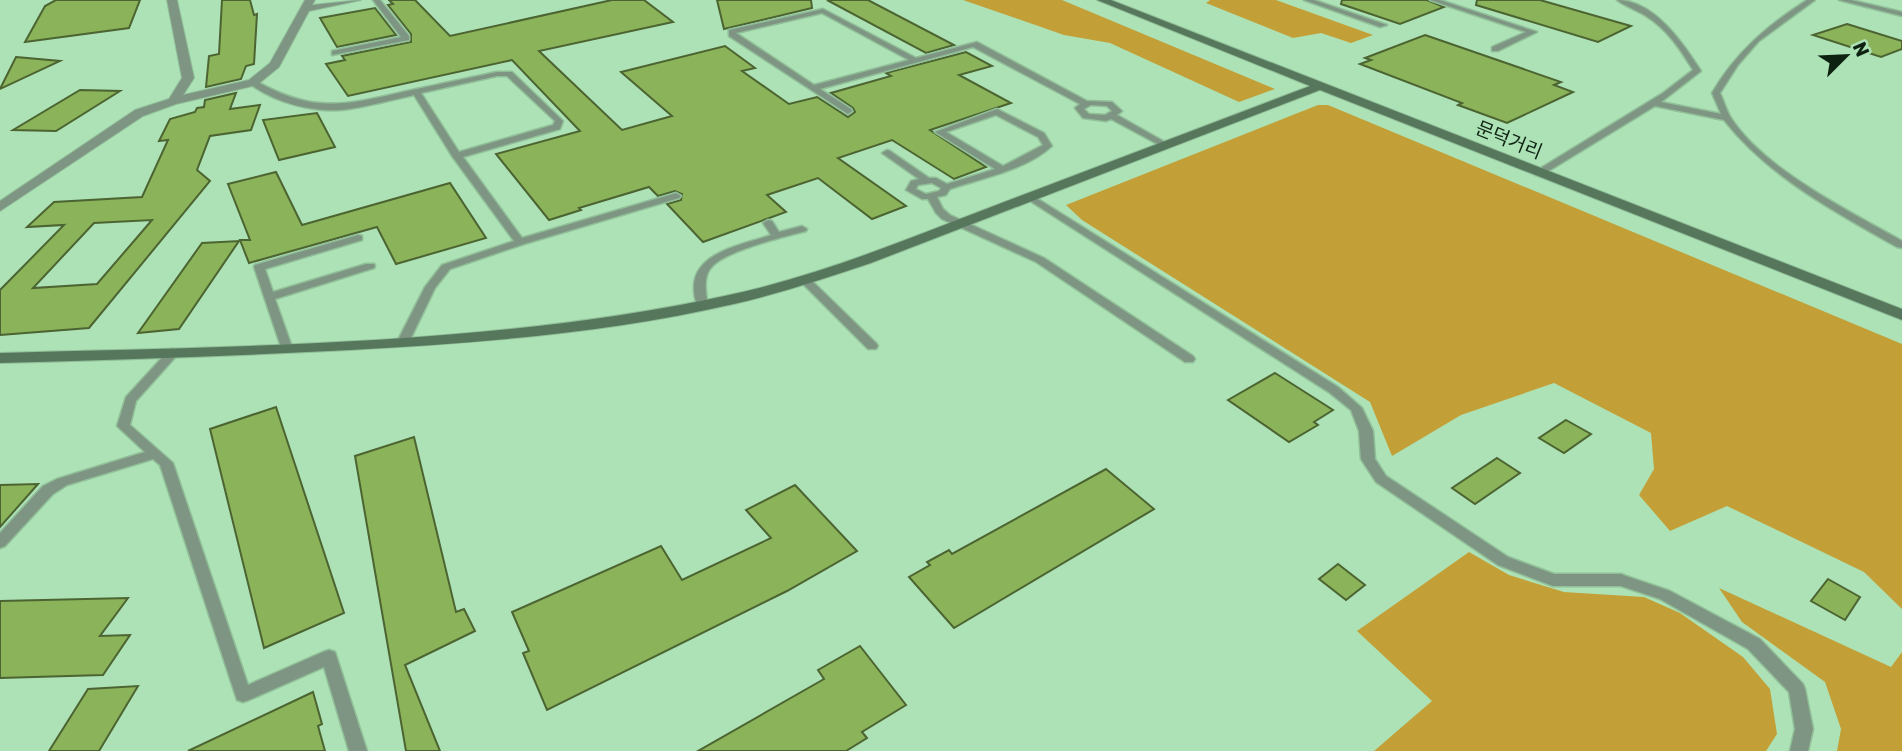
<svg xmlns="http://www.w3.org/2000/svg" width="1902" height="751" font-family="Rubik,'Noto Sans KR',sans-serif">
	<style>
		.forest { fill: #c3a037 }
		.building { fill: #8ab35a; stroke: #4c6431; stroke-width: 2; fill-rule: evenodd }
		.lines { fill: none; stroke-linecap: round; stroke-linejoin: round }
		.lane-casing { stroke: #90bf98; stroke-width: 3 }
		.street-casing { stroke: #90bf98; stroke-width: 2 }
		.secondary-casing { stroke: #90bf98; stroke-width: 2 }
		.lane { fill: #7f9583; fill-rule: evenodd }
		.street { fill: #7f9583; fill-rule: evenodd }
		.secondary { fill: #57775d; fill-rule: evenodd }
		.labels { text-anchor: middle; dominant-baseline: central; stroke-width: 5; stroke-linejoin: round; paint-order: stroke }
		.far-street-label { font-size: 19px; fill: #0e2212; stroke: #ade2b6 }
	</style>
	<rect width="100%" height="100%" fill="#ade2b6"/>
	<!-- forest -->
	<g class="forest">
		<polygon points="963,0 1062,0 1275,89 1239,102 1110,43 1064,35"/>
		<polygon points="1210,0 1276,0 1373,35 1351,43 1321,33 1293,38 1206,3"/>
		<polygon points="1318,105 1328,105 1902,344 1902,609 1864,572 1727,506 1670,531 1639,495 1654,469 1651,433 1554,383 1461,415 1392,456 1370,402 1082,220 1066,205"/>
		<polygon points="1469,552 1509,575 1564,592 1644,597 1680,613 1743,657 1770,689 1777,734 1766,751 1374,751 1432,701 1357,631"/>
		<polygon points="1719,588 1891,667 1902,652 1902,751 1837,751 1841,729 1825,682 1742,622"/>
	</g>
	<!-- building -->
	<g class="building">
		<polygon points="56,0 140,0 129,28 25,42 45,6"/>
		<polygon points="222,0 250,0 254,15 257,14 254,64 246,66 241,79 206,87 209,56 219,54"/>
		<polygon points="389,0 415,0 450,36 612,0 644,0 673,22 539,51 622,130 672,116 621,72 725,46 755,68 742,71 789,104 817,97 848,117 855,112 853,108 831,93 891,76 886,73 966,52 992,66 959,75 1011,103 930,130 986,167 954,179 892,140 838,158 906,206 872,219 818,178 767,195 786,212 703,242 667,204 681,200 682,194 675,191 658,196 649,187 579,208 581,210 549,220 496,154 580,131 512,60 348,96 326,64 345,60 342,56 411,42 411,34 388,5 393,4"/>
		<polygon points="717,0 811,0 812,8 724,29"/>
		<polygon points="827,0 868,0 954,45 926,53"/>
		<polygon points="1342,0 1427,0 1444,7 1400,24 1341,4"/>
		<polygon points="1477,0 1540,0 1631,26 1598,42 1476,5"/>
		<polygon points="375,8 396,35 337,47 320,18"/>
		<polygon points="1847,24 1902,41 1902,49 1881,57 1813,35"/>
		<polygon points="1425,35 1561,82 1554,85 1573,92 1507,123 1458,105 1462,103 1360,64 1371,60 1365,58"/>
		<polygon points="16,57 60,61 0,89"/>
		<polygon points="80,90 120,91 56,131 13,130"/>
		<path d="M 236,93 L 230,109 L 260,105 L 251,130 L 210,136 L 197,170 L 210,181 L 89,328 L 0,335 L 0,290 L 64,225 L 27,227 L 54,202 L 142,197 L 168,140 L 159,141 L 170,119 L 195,112 L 197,108 L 204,107 L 205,100 ZM 152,220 L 97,284 L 33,288 L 94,223 Z"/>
		<polygon points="317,113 335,147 279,160 263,120"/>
		<polygon points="276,172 302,225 450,183 486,238 396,264 377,227 249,263 240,240 250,240 228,184"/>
		<polygon points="239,241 179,329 138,333 202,243"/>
		<polygon points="1275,373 1333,410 1314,422 1318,425 1289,442 1228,400"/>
		<polygon points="276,407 344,613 264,648 210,429"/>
		<polygon points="1566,420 1591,434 1564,453 1539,438"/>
		<polygon points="414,437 456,612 464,609 475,631 405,665 440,751 406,751 355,456"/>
		<polygon points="1497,458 1520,473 1475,504 1452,488"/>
		<polygon points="1106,469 1154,509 954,628 909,577 930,565 927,562 949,550 952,554"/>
		<polygon points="38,484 0,527 0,485"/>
		<polygon points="795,485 857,551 787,591 547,710 523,653 529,651 512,612 661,546 682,580 771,538 746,510"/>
		<polygon points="1338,564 1365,585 1346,600 1319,579"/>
		<polygon points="1828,579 1860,597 1845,620 1811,601"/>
		<polygon points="128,598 100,636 130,635 103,675 0,678 0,601"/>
		<polygon points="860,646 906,705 862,732 867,738 846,751 698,751 824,679 818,670"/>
		<polygon points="138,686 99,751 49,751 88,689"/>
		<polygon points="313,692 322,724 318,726 325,751 188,751"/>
	</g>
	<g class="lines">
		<!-- lane casing -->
		<g class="lane-casing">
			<g id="lane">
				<polygon points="373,0 380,0 409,36 409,40 332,55 332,51 401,37"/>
				<polygon points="1304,0 1314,0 1387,25 1380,27"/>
				<polygon points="1430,0 1440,0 1537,32 1498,51 1492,51 1492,47 1526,32"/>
				<path d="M 1617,0 C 1654,0 1683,43 1701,71 L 1661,102 L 1721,114 L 1712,93 C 1736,52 1768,25 1807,0 L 1815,0 L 1759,41 L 1738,65 L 1720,93 C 1724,101 1726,110 1731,118 C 1765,170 1849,211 1902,241 L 1902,248 L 1897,247 C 1835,212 1769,177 1724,120 L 1655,106 L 1542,175 L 1536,175 L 1536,171 L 1663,93 L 1693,70 C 1680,49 1667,29 1646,16 C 1636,10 1625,6 1617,0 Z"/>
				<polygon points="1839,0 1851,0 1902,12 1902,16"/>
				<path d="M 823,9 L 916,58 L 977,42 L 1087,101 L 1112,102 L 1122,111 L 1117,115 L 1170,145 L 1163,147 L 1111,119 L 1106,121 L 1083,118 L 1075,108 L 1080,104 L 973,47 L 820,89 L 851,109 L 852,111 L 848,114 L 729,36 L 729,30 ZM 822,13 L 909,60 L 814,85 L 736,33 ZM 1091,105 L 1107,106 L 1112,111 L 1105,115 L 1089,114 L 1084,109 Z"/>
				<path d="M 497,72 L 512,72 L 563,121 L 560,129 L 463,157 L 522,238 L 673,194 L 676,193 L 681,196 L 679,198 L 524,244 L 450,269 L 435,288 L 409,342 L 407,345 L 399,345 L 397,342 L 425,287 L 442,265 L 514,241 L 452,156 L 414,95 C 392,100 370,106 349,109 C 317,114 274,103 249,83 L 256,81 C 315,114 345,105 407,91 C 437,85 467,78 497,72 ZM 497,76 L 507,76 L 555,121 L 553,125 L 459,152 L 421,93 Z"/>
				<path d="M 997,109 L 1044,133 L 1052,146 C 1026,170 983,178 950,189 L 946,195 L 937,197 L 943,209 L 950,215 L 1044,258 L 1193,356 L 1195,359 L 1193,362 L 1185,362 L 1036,262 L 942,219 L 936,213 L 928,199 L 922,199 L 906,190 L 911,181 L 919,179 L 882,153 L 887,150 L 890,151 L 929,178 L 936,178 L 947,184 L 995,169 L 935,132 ZM 996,115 L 1038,137 L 1043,145 L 1003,166 L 946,132 ZM 932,183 L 941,188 L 939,191 L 926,194 L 916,189 L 918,185 Z"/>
				<polygon points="1030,194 1338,387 1362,408 1373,431 1375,459 1386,476 1508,557 1554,574 1621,574 1626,576 1670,591 1760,639 1803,684 1805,689 1813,729 1808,751 1790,751 1795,729 1789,692 1748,649 1660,599 1621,586 1553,586 1498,565 1376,482 1361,459 1359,431 1351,410 1330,393 1027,199 1025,197"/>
				<path d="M 768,220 L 772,221 L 779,232 L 802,226 L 807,229 L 806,231 C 784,237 722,251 710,269 C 703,279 706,294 708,306 L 702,309 L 698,308 C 678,255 735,247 771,235 L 763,223 Z"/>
				<polygon points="358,235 362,236 362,240 265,269 273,292 366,264 374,264 375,266 374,268 275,299 292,347 286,351 282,350 254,267 255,265"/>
				<polygon points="807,279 811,280 876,343 878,346 876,349 868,349 803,284 802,282 803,280"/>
				<polygon points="173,349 179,353 136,401 130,425 173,463 248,685 323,652 329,650 335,652 367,751 349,751 324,667 249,700 243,702 237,700 160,465 153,459 67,485 53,494 5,546 0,548 0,533 43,486 57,479 145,452 117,426 126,397 169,350"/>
			</g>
		</g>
		<!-- street casing -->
		<g class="street-casing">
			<polygon id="street" points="167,0 177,0 194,78 183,95 249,80 270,63 305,0 315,0 312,5 361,0 309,11 279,67 257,85 176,104 143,116 0,211 0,201 135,110 169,99 182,78"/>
		</g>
		<!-- secondary casing -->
		<g class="secondary-casing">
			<path id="secondary" d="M 1097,0 L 1111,0 L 1902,309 L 1902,320 L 1320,90 L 871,263 C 826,278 781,293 734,304 C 608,333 479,343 350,350 C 233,356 117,360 0,363 L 0,353 C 239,346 496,346 729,295 C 818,276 902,241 986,209 C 1094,168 1202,127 1310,86 Z"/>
		</g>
		<!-- lane -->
		<use href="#lane" class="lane"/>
		<!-- street -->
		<use href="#street" class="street"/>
		<!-- secondary -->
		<use href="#secondary" class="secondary"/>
	</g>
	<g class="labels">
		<!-- far-street labels -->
		<g class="far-street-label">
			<text transform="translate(1509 140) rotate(22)">문덕거리</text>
		</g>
	</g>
	<!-- north arrow -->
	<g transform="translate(1846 56) rotate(66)" stroke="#ade2b6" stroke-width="5" paint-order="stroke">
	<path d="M0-5L12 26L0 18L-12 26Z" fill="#0e2212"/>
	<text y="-10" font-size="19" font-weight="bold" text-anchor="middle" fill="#0e2212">N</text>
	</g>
</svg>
